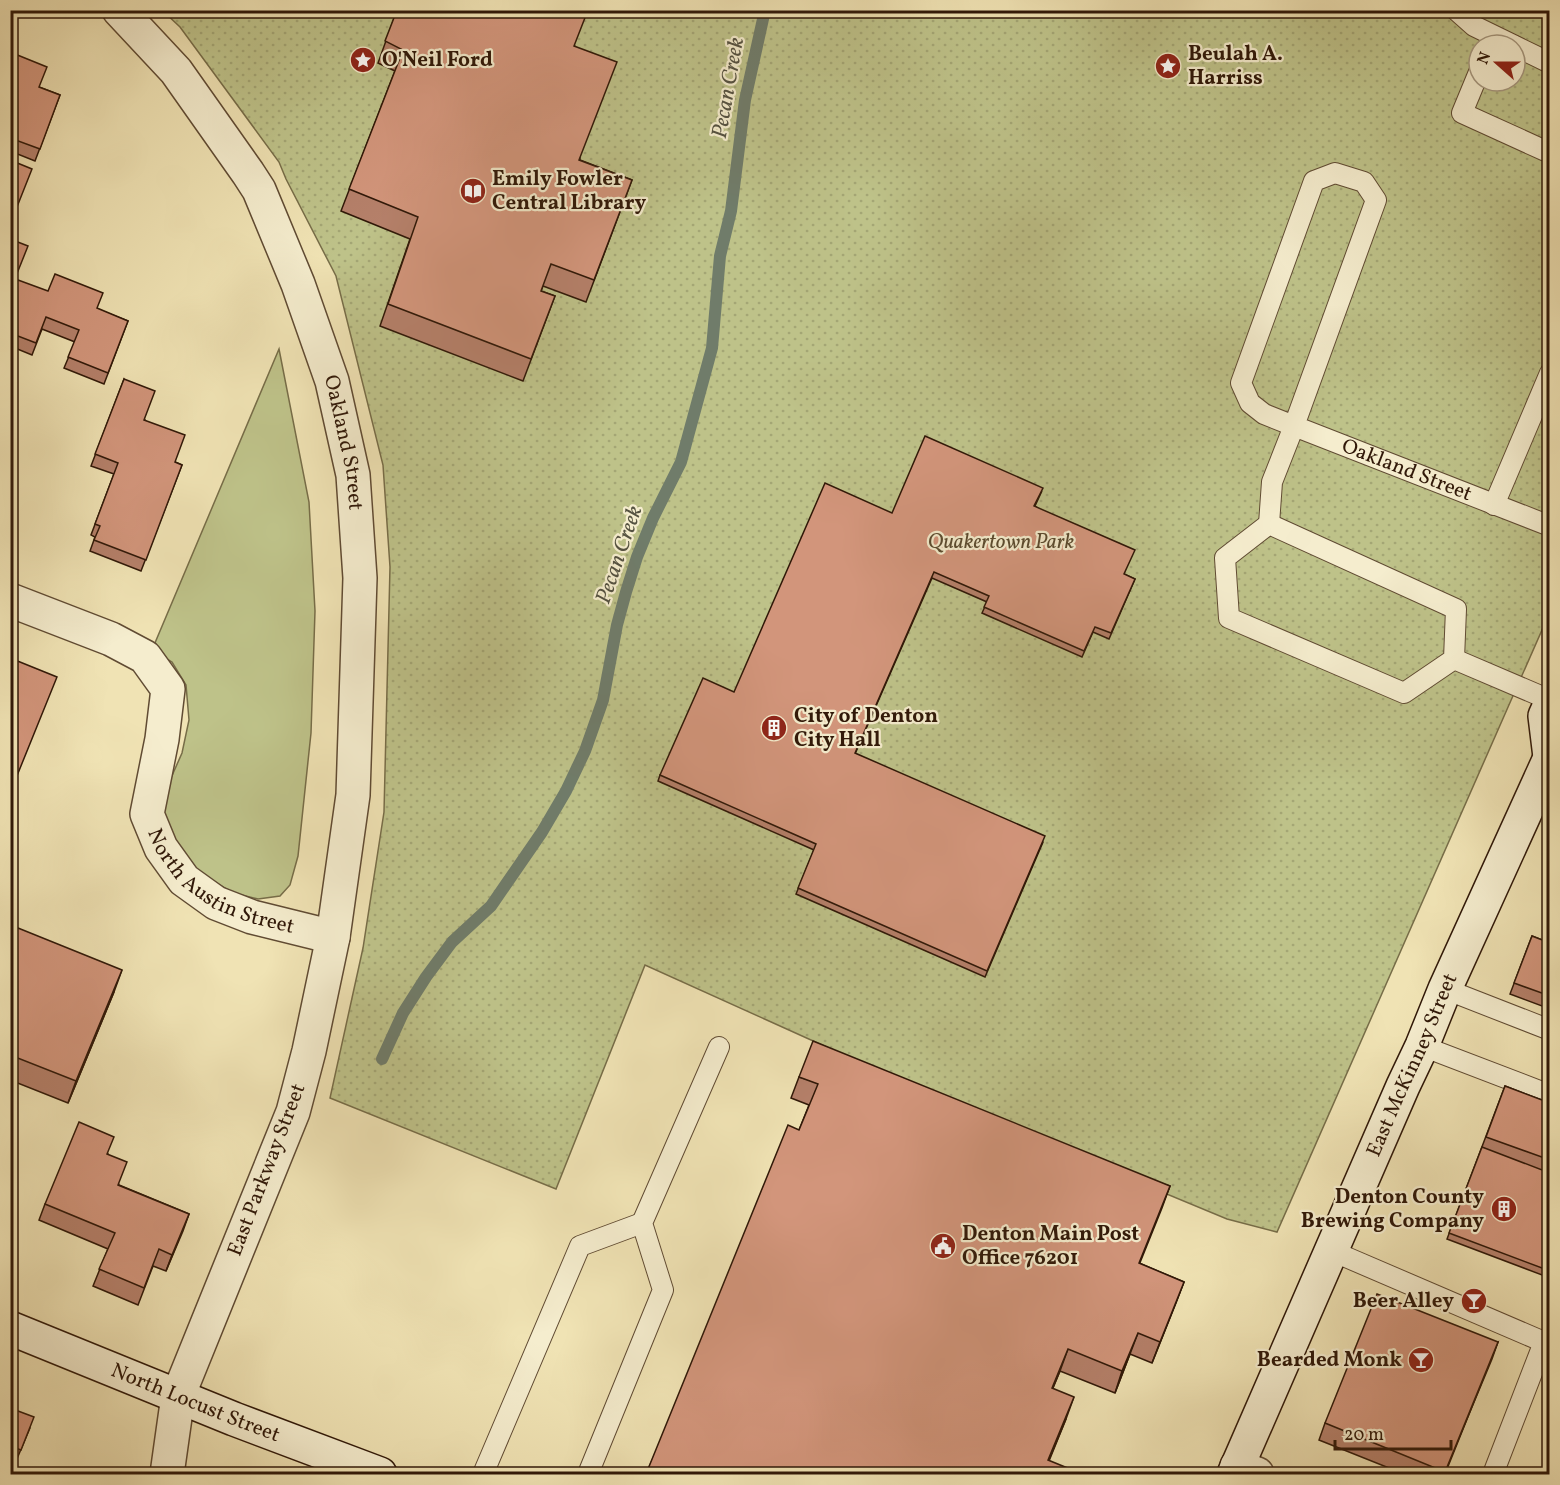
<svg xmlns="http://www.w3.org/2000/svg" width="1560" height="1485" font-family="Vollkorn,serif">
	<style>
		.green { fill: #bec289; stroke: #776d48; stroke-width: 1.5 }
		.park { fill: url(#park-dots); stroke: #776d48; stroke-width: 1.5; fill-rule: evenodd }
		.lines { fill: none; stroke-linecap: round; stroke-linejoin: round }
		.stream { stroke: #707c6a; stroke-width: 12 }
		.service-casing { stroke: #604b33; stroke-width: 22 }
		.minor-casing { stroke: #604b33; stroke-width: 36 }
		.tertiary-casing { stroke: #604b33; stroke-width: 36 }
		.secondary-casing { stroke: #301808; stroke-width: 36 }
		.service { stroke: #f5edce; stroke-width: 20 }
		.minor { stroke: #f5edce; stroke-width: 33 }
		.tertiary { stroke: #f5edce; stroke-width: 33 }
		.secondary { stroke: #f5edce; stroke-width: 33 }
		.wall { fill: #b5806a; stroke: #301808; stroke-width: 1.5 }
		.shaded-wall { fill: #936856; stroke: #301808; stroke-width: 1.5 }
		.building { fill: #d2957b; stroke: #301808; stroke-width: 1.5 }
		.labels { text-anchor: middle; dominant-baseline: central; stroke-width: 4.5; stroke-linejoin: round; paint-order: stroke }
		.poi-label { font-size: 21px; font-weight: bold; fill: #301808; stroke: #f5edce; text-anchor: start }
		.street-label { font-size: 21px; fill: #301808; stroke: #f5edce }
		.park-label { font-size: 21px; font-style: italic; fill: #5b4b2f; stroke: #f5edce }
		.water-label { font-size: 22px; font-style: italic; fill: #555241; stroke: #f5edce }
	</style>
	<defs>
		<pattern id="park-dots" width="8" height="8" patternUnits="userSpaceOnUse" patternTransform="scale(1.5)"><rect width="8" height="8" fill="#bec289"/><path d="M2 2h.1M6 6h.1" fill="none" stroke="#a4a675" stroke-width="1.8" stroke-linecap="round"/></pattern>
	</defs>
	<rect width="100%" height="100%" fill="#f0e3b4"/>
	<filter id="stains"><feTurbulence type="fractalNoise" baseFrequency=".00333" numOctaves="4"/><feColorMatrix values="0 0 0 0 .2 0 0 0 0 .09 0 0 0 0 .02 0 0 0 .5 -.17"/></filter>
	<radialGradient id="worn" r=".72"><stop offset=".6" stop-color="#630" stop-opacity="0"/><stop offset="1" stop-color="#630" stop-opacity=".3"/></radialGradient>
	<!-- green -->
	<polygon class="green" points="279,349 309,502 315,611 311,733 298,856 290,885 280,896 258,899 233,893 205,876 180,855 162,810 167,787 182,753 189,720 186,685 172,662 152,650"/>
	<!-- park -->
	<path class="park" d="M 163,11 L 1549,11 L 1549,614 L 1277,1232 L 1227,1219 L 986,1119 L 645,965 L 556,1189 L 330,1098 L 363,948 L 384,812 L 390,567 L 383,465 L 336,276 L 286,179 L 279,162 L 180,27 ZM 1479,45 L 1515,45 L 1515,81 L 1479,81 Z"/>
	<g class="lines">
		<!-- stream -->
		<polyline class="stream" points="382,1059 403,1013 426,977 452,942 491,906 542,832 566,791 585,751 603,700 617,625 626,592 637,557 653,518 681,462 712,348 720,256 731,211 745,100 765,10"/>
		<!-- service casing -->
		<g class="service-casing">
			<g id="service">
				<polyline points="1456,10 1474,26 1513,45"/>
				<polyline points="1515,46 1550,63"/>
				<polyline points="1479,72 1462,113 1550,153"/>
				<polyline points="1494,505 1550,373"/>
				<path id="s1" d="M 1269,524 L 1272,482 L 1294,426 L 1376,200 L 1364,182 L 1335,173 L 1314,181 L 1241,383 L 1250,403 L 1264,414 L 1294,426 L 1550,526"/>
				<polygon points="1269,524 1456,609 1454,659 1404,693 1229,618 1225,558"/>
				<polyline points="1454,659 1550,700"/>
				<polyline points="1445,989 1550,1030"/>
				<polyline points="1422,1046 1550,1095"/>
				<polyline points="1332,1251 1544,1342 1493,1474"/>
				<polyline points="483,1474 580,1246 642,1223"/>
				<polyline points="588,1474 663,1290 642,1223 719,1047"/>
			</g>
		</g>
		<!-- minor casing -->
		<g class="minor-casing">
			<g id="minor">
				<path id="s2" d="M 10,600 L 111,639 L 145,657 L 168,689 L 162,739 L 147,814 L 161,848 L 184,880 L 216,903 L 252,917 L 333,937"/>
				<polyline points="1237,1466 1257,1474"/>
			</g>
		</g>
		<!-- tertiary casing -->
		<g class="tertiary-casing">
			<g id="tertiary">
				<path id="s3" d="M 119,10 L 176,71 L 248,173 L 259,190 L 298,284 L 332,381 L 353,475 L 360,578 L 353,795 L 333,937 L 309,1051 L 293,1112 L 178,1396 L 167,1474"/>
			</g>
		</g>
		<!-- secondary casing -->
		<g class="secondary-casing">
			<g id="secondary">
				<polyline points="1550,705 1545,716 1550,757"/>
				<path id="s4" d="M 10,1328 L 234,1419 L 380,1474"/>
				<path id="s5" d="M 1234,1474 L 1403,1086 L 1422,1046 L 1445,989 L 1550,758"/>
			</g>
		</g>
		<!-- service -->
		<use href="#service" class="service"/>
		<!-- minor -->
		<use href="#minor" class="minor"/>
		<!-- tertiary -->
		<use href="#tertiary" class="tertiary"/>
		<!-- secondary -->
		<use href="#secondary" class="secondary"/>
	</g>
	<!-- wall -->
	<g class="wall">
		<polygon points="397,10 575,46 580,160 632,180 586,302 543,286 541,291 555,296 523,381 380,326 410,239 341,211 395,71 378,63"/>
		<polygon points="10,52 39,87 60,95 35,161 10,151"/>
		<polygon points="48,291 97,309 128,321 104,384 64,368 75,342 42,329 32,355 10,346 10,299"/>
		<polygon points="124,379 145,420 175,462 182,465 141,571 90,551 95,537 91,535 114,474 91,466"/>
		<polygon points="1041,493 1035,506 1124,574 1135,579 1109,639 1093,632 1082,657 982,613 987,602 932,578 855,754 1043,842 985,977 796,894 814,850 658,781 660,775 734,692"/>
		<polygon points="1532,936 1550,943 1550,1009 1510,994"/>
		<polygon points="10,945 114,992 68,1103 10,1080"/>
		<polygon points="799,1077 1170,1186 1139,1263 1184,1282 1152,1363 1130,1354 1115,1393 1060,1371 1053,1388 1066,1419 1049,1461 646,1474 799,1130 809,1105 791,1098"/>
		<polygon points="1505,1086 1550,1103 1550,1278 1447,1239"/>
		<polygon points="108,1154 119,1185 189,1214 166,1271 153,1266 138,1305 93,1286 108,1249 39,1220 45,1204"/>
		<polygon points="1498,1342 1445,1474 1404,1474 1319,1440 1325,1423"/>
		<polygon points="10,1408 30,1428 16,1461 10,1459"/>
	</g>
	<!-- shaded-wall -->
	<g class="shaded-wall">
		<polygon points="122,970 114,992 68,1103 76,1081"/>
		<polygon points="1170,1186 1162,1208 1131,1285 1139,1263"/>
		<polygon points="189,1214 183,1231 166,1271 172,1255"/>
		<polygon points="1184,1282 1176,1303 1152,1363 1160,1342"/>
		<polygon points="1138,1333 1130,1354 1115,1393 1122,1371"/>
		<polygon points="1498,1342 1492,1359 1444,1474"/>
		<polygon points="1068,1349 1060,1371 1044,1409 1052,1388"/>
		<polygon points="1074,1397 1066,1419 1043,1474"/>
	</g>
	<!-- building -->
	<g class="building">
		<polygon points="397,10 588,10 574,46 617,62 579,160 632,180 594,280 551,264 541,291 555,296 531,359 388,304 418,217 349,189 403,50 385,41"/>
		<polygon points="10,52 47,67 39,87 60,95 40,149 10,138"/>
		<polygon points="10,160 32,169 11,222 10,222"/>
		<polygon points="10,239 28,246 10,291"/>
		<polygon points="55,274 103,293 97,308 128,321 108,373 68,357 79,330 46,317 36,343 10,333 10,299 18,280 48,291"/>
		<polygon points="124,379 155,391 144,420 185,435 175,462 182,465 146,560 94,540 100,526 95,524 118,463 95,454"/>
		<polygon points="925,436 1043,488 1034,506 1135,550 1124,574 1135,579 1111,633 1095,627 1084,651 984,607 989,596 934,572 855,753 1045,836 987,971 798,888 816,844 660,775 703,678 734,692 825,483 892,513"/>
		<polygon points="15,660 57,677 10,793 10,671"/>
		<polygon points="18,928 122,970 76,1081 10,1055 10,945"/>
		<polygon points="1532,936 1550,943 1550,996 1514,983"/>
		<polygon points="813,1041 1170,1186 1139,1263 1184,1282 1160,1342 1138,1333 1122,1371 1068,1349 1052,1388 1074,1397 1048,1460 1070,1469 1068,1474 646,1474 788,1125 799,1130 818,1084 799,1077"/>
		<polygon points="1505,1086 1550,1103 1550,1160 1486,1137"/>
		<polygon points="79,1122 114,1137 107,1154 127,1162 118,1185 189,1214 172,1255 159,1249 144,1288 99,1269 115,1233 45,1204"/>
		<polygon points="1482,1147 1550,1173 1550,1271 1449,1233"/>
		<polygon points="1377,1294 1498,1342 1445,1472 1325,1423"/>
		<polygon points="10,1408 34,1417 21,1450 10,1446"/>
	</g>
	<!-- icons -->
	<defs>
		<g id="sight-disc" transform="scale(1.35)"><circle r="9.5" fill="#8f2418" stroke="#f5edce"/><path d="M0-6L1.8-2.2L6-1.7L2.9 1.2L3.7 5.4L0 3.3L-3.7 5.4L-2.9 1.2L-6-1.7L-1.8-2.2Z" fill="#fff"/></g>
		<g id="library-disc" transform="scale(1.35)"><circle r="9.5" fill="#8f2418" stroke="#f5edce"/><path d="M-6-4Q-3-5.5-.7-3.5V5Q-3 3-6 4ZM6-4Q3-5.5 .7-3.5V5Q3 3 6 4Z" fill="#fff"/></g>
		<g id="building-disc" transform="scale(1.35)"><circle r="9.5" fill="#8f2418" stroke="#f5edce"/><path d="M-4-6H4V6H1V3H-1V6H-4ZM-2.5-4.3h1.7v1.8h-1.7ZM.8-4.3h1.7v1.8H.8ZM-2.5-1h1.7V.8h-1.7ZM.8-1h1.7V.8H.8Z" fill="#fff"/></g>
		<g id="civic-disc" transform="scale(1.35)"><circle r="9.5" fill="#8f2418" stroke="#f5edce"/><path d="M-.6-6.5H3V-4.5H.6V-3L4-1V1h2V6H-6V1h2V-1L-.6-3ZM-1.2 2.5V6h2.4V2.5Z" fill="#fff"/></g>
		<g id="bar-disc" transform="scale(1.35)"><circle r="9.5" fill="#8f2418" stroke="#f5edce"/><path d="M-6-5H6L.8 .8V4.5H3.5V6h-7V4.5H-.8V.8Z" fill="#fff"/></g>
	</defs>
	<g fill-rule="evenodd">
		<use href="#sight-disc" x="363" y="60"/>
		<use href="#sight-disc" x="1168" y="66"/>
		<use href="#library-disc" x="473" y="191"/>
		<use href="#building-disc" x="774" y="728"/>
		<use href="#building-disc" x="1504" y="1209"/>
		<use href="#civic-disc" x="943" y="1246"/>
		<use href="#bar-disc" x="1474" y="1301"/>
		<use href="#bar-disc" x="1421" y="1360"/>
	</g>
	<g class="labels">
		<!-- poi labels -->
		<g class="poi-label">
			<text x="1188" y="54">Beulah A.<tspan x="1188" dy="24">Harriss</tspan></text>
			<text x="382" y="60">O'Neil Ford</text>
			<text x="492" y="179">Emily Fowler<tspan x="492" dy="24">Central Library</tspan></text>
			<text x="794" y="716">City of Denton<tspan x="794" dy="24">City Hall</tspan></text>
			<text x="1484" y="1197" text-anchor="end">Denton County<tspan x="1484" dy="24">Brewing Company</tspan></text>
			<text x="962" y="1234">Denton Main Post<tspan x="962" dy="24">Office 76201</tspan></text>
			<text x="1454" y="1301" text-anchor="end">Beer Alley</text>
			<text x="1402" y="1360" text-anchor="end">Bearded Monk</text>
		</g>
		<!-- street labels -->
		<g class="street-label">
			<text stroke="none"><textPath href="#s3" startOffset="496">Oakland Street</textPath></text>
			<text stroke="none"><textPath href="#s1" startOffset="825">Oakland Street</textPath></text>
			<text stroke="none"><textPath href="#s2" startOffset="420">North Austin Street</textPath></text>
			<text stroke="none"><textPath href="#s5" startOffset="446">East McKinney Street</textPath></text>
			<text transform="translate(267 1170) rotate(-69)">East Parkway Street</text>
			<text stroke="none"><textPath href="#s4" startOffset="200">North Locust Street</textPath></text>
		</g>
		<!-- park labels -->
		<g class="park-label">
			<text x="1001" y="542">Quakertown Park</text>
		</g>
		<!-- water labels -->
		<g class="water-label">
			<text transform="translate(729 88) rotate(-80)">Pecan Creek</text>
			<text transform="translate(620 555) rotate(-71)">Pecan Creek</text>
		</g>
	</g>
	<!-- margin -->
	<rect width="1560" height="1485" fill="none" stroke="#f0e3b4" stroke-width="36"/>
	<rect x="12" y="12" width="1536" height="1461" fill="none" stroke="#301808" stroke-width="3"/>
	<rect x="18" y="18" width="1524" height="1449" fill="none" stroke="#301808" stroke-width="1.5"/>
	<!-- north arrow -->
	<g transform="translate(1497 63) rotate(291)"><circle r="28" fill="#f5edce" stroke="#a6987f" stroke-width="1.5"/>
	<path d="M0-4.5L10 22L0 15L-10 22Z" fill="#8f2418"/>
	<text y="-9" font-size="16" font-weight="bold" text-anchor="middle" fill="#301808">N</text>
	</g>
	<!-- scale -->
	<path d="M1335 1440v9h116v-9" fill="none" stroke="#301808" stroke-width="3"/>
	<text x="1344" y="1440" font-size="18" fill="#301808" stroke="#f5edce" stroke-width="4.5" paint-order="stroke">20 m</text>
	<rect width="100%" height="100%" filter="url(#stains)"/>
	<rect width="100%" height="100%" fill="url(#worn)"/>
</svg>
